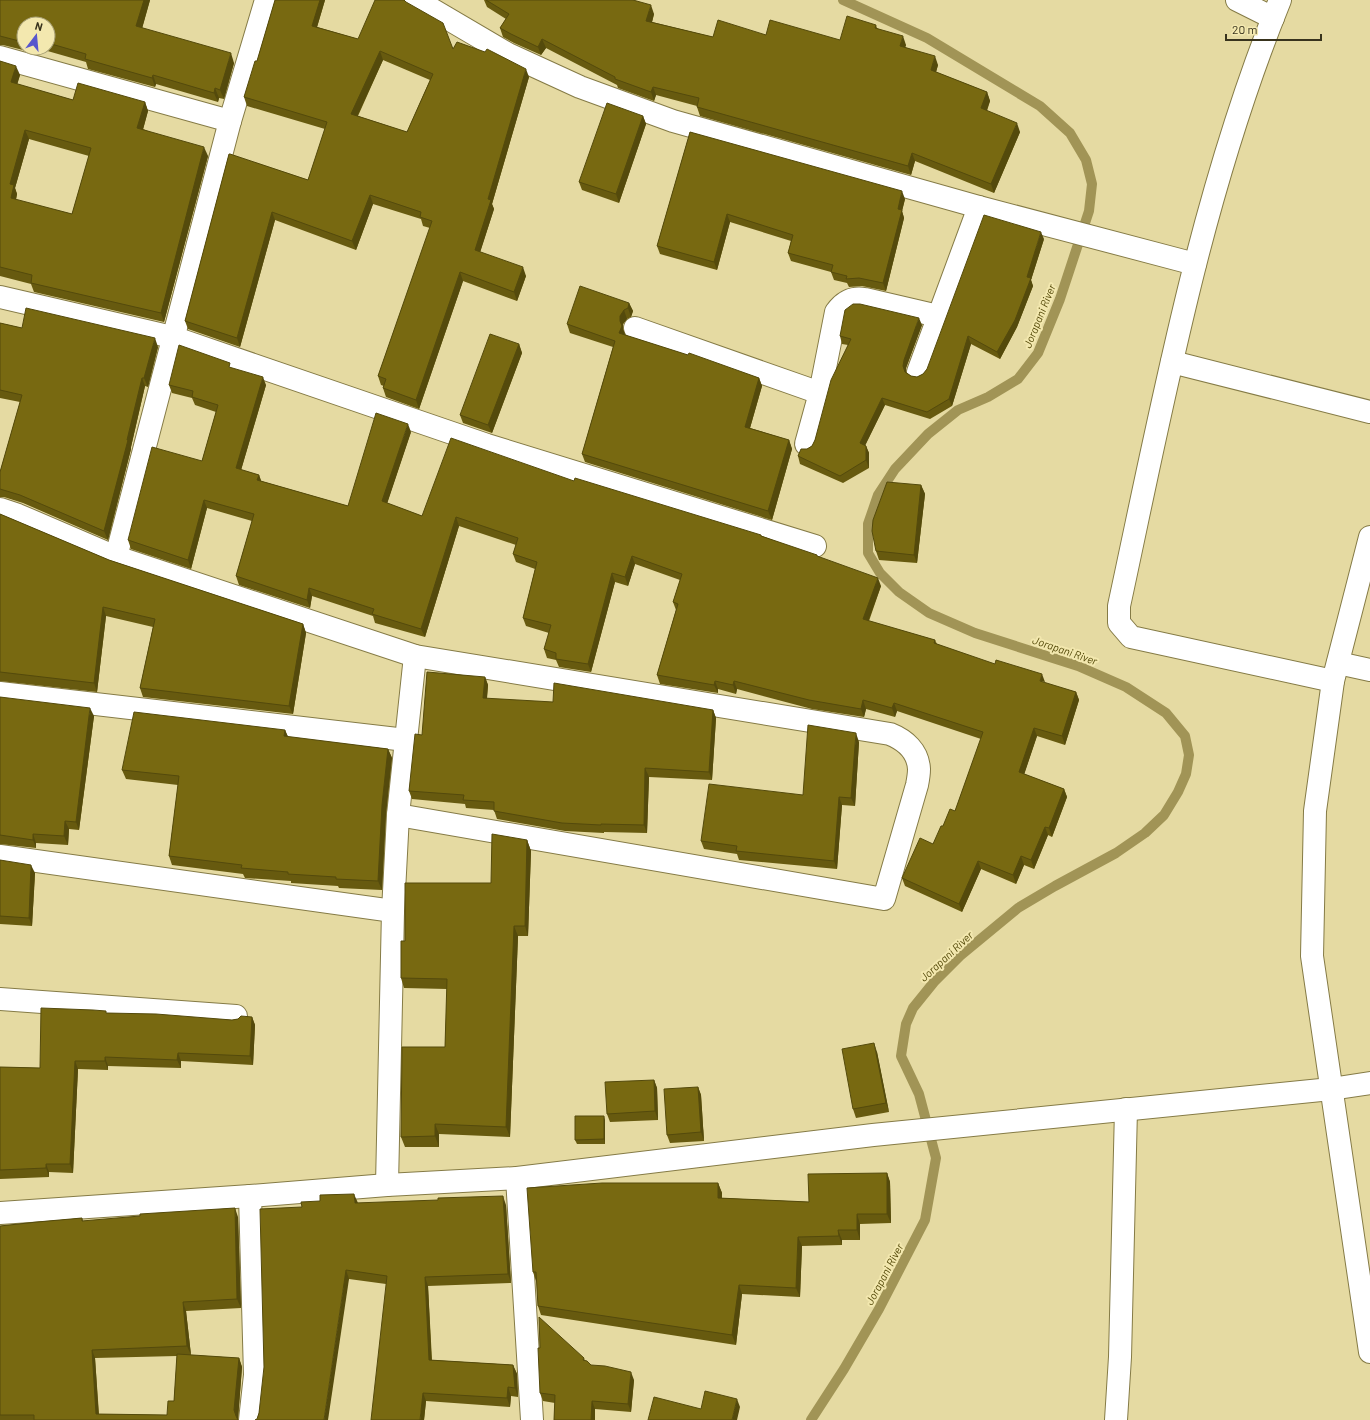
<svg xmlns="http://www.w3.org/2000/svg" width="1370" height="1420" font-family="Barlow,sans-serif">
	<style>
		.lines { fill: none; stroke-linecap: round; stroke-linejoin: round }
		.stream { stroke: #a19456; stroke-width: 10 }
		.minor-casing { stroke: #857b46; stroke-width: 24 }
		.minor { stroke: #fff; stroke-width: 22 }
		.wall { fill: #675a0f; fill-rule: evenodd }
		.shaded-wall { fill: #544a0c }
		.building { fill: #786911; stroke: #544a0c; fill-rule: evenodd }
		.labels { text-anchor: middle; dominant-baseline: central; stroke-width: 4; stroke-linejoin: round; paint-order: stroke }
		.water-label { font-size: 11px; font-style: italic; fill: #544909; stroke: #f3e8af }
	</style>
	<rect width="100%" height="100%" fill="#e5daa2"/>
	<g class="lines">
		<!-- stream -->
		<polyline class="stream" points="811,1420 844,1369 879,1309 925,1220 936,1158 919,1094 901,1056 906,1024 913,1008 934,982 960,956 1018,908 1055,886 1116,853 1145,833 1164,815 1178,792 1186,774 1189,755 1185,736 1166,713 1126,687 1078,666 975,633 929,613 899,592 880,573 868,553 868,524 878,495 895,469 928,434 958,410 988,397 1018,379 1038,353 1060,299 1089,211 1092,184 1086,160 1070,133 1040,106 927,38 843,0"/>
		<!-- minor casing -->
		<g class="minor-casing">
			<g id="minor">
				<polyline points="416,0 508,54 580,87 673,121 979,207 1195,264"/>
				<polyline points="1237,0 1273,18"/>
				<path d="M 1280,0 C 1201,194 1163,402 1119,606 L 1119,623 L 1131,637 L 1333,681"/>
				<polyline points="0,57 230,121"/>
				<polyline points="0,297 172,337 487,445 815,546"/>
				<polyline points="635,328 820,393"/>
				<polyline points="1172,362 1370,412"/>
				<polyline points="918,372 979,207"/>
				<path d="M 806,444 L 820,393 L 836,312 C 844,301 852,297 865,299 L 938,316"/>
				<path d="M 0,509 L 18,515 L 116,557 L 415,656 L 890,734 C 905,740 918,751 919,769 C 919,774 918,780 917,785 L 884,899 L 398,815"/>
				<polyline points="1370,537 1333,681 1315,811 1312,956 1370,1352"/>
				<polyline points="116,557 230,121 266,0"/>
				<polyline points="1338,663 1370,670"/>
				<polyline points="0,693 406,740"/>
				<polyline points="0,856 393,911"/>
				<polyline points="0,999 236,1016"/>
				<polyline points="517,1178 532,1420"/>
				<polyline points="387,1185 393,911 398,815 415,656"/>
				<polyline points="250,1196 255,1375 250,1420"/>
				<polyline points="0,1213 250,1196 387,1185 517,1178 873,1135 1331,1089 1370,1083"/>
				<polyline points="1116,1420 1120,1357 1126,1109"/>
			</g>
		</g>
		<!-- minor -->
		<use href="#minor" class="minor"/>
	</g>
	<!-- wall -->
	<g class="wall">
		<polygon points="0,0 150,0 142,28 234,63 224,99 219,98 218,102 156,84 155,87 88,69 86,62 37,48 48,48 48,24 24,24 24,48 28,48 27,51 3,45 0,45"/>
		<path d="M 275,0 L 325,0 L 317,27 L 358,39 L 453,49 L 529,77 L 492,204 L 494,209 L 480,252 L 526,276 L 517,301 L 463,281 L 419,409 L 386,397 L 383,388 L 384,386 L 381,385 L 378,376 L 430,228 L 423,226 L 421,219 L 373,204 L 356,250 L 275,220 L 240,347 L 188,329 L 185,321 L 229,154 L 308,180 L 325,129 L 247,106 L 244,97 L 257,61 ZM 383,60 L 430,80 L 407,132 L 358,116 Z"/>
		<polygon points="484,0 633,0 654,14 652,22 713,37 766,35 840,40 876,25 877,28 906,45 905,47 938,65 936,72 987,92 990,101 987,111 1020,132 994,193 915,161 911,175 700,116 697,107 697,106 656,95 654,101 618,88 617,85 546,48 541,55 514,43 503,37 500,28 506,19 487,7"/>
		<path d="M 0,61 L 20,75 L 17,84 L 73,100 L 145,102 L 148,111 L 143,129 L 208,156 L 164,322 L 34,292 L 31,284 L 0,276 ZM 29,139 L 89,156 L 72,214 L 16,200 L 17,194 L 15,188 Z"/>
		<polygon points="643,116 646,124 619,203 582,190 579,182"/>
		<polygon points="690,132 905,199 902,211 904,218 886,291 862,286 849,287 847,283 834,280 831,272 791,261 788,253 791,241 730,222 717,270 660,254 657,246"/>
		<polygon points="1044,239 1031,280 1033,286 1017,327 1000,359 971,344 952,406 930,419 885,405 865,445 866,446 869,453 869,468 843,483 800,464 798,456 807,449 812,446 815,440 848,345 842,344 840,336 922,325 906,368 906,372 911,376 917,377 923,374"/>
		<polygon points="629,303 633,311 631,317 627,319 623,324 623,329 625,335 759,378 762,386 750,428 789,440 792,449 772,520 585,462 582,454 613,347 570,333 567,324"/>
		<polygon points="0,323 22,328 158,347 148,387 145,386 131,447 131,449 108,540 23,503 4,497 0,497 0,472 20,402 0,398"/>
		<polygon points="519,344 522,353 492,433 463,423 460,415"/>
		<polygon points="232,368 266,385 241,470 259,475 261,481 348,506 411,432 387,503 422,516 574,481 762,536 818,557 881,586 869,621 935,640 937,644 1045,683 1076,692 1079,700 1065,745 1037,736 1024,774 1064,789 1067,797 1052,837 1048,835 1034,869 1024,865 1016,884 981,869 962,912 905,886 902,878 933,844 943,826 955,811 981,739 897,711 895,717 866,709 864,717 812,709 737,689 736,694 718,689 718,693 660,684 657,675 676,610 673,602 680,580 635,564 628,586 615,582 591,672 559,667 556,660 547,658 544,649 549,633 526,626 523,618 535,569 516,562 513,554 516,545 459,526 425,637 375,623 373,616 312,596 310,608 239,585 236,576 252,521 207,508 191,569 131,549 128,540 202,461 216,412 195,405 192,398 172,393 169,385"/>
		<polygon points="921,485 925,494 917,563 879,560 876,551"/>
		<polygon points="0,514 109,560 303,624 306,633 293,714 143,697 140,688 153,627 106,616 97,692 0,681"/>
		<polygon points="485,677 488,685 487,699 713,710 716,718 712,780 649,777 647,833 604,832 604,833 565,831 497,819 494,810 466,808 465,804 412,799 409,791 422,735"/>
		<polygon points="0,697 94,716 79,830 69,829 68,845 36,843 36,848 0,844"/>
		<polygon points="285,730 288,737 388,749 392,758 386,814 382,890 339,888 338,886 291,883 291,881 245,878 243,874 172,865 169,856 178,785 126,779 122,770"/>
		<polygon points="859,742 855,806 842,805 837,869 739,860 737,854 704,849 701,841 803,795"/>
		<polygon points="527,840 531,851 528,936 518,936 510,1137 439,1134 439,1147 405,1147 401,1137 445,1047 447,989 404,988 401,978 491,883"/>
		<polygon points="0,860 35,873 32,926 0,924"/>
		<polygon points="107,1013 232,1020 252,1017 255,1025 253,1065 181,1061 181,1068 108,1066 108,1070 78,1069 73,1173 49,1172 49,1177 0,1179 0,1067 40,1068"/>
		<polygon points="877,1052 889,1112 856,1118 853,1109"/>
		<polygon points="654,1080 657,1088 658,1120 610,1122 607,1114"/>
		<polygon points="698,1087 701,1095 704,1141 670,1143 667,1135"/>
		<polygon points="605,1120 605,1144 577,1144 575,1140"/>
		<polygon points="887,1173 890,1182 891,1223 860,1224 860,1240 842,1240 842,1245 802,1246 800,1297 742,1294 736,1345 541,1315 538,1306 537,1281 536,1281 533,1272 718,1183 722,1193 722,1198 809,1202"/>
		<polygon points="358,1203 506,1205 511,1283 428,1286 432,1360 513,1365 517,1374 518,1397 511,1396 510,1407 426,1401 424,1420 386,1284 349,1279 257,1419 259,1413 302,1207"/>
		<path d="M 238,1217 L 241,1308 L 186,1311 L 191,1355 L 239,1358 L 242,1367 L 238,1419 L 238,1420 L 0,1420 L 0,1226 L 82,1218 L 83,1221 ZM 177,1356 L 174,1401 L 167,1415 L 99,1414 L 95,1358 Z"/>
		<polygon points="584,1358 585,1361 591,1365 634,1380 631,1412 595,1409 595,1420 554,1420 555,1403 543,1401 540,1393"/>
	</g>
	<!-- shaded-wall -->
	<g class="shaded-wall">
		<polygon points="144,0 150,0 140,36 136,26"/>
		<polygon points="320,0 325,0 315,34 312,26"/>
		<polygon points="651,5 654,14 650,30 646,21"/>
		<polygon points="903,36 906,45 903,55 900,46"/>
		<polygon points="542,39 546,48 541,55 538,47"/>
		<polygon points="380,51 383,60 354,123 351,114"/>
		<polygon points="231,53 234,63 224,99 220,90"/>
		<polygon points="935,56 938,65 934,79 931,70"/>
		<polygon points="16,66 20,75 15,92 11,82"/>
		<polygon points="526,69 529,77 492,204 494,209 478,259 475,250 488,199"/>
		<polygon points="153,75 156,84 155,87 152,78"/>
		<polygon points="653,87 656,95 654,101 651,92"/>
		<polygon points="215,88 219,98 218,102 214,93"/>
		<polygon points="987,92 990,101 984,117 981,108"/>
		<polygon points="145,102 148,111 141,137 137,128"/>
		<polygon points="643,116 646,124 619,203 616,194"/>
		<polygon points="1017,123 1020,132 994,193 991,184"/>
		<polygon points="25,130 29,139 15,188 17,194 14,208 11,198 10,184"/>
		<polygon points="204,147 208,156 164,322 161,313"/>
		<polygon points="912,153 915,161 911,175 908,166"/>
		<polygon points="902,191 905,199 902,211 904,218 886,291 883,283 898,209"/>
		<polygon points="370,195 373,204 356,250 352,241"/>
		<polygon points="272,212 275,220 240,347 237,338"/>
		<polygon points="727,214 730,222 717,270 714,262"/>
		<polygon points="1041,232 1044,239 1031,280 1033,286 1017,327 1000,359 997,352 1027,277"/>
		<polygon points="523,267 526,276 517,301 514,292"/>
		<polygon points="460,272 463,281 419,409 416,400"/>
		<polygon points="629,303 633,311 631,317 628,308"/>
		<polygon points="624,310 627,319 623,324 623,329 625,334 622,342 619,333 620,321 620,316"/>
		<polygon points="919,318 922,325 906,368 906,374 903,366 904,360"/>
		<polygon points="968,336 971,344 952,406 949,399"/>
		<polygon points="155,338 158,347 148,387 144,378"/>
		<polygon points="519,344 522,353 492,433 488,425"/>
		<polygon points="263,377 266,385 239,477 236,468"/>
		<polygon points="142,378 145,386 131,447 131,449 108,540 104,531"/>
		<polygon points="759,378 762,386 748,435 745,427"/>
		<polygon points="882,398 885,405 863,450 860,443"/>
		<polygon points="408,424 411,432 385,510 382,501"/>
		<polygon points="789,440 792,449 772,520 768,511"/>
		<polygon points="866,446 869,453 869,468 866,460"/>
		<polygon points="259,475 262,483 257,480"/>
		<polygon points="921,485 925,494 917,563 914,555"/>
		<polygon points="204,500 207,508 191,569 188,560"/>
		<polygon points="456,517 459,526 425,637 421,629"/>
		<polygon points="632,556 635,564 628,586 625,577"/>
		<polygon points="612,573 615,582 591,672 588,664"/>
		<polygon points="878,578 881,586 866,627 863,619"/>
		<polygon points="309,588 312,596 310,608 307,600"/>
		<polygon points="103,607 106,616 97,692 94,683"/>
		<polygon points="303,624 306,633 293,714 289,706"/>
		<polygon points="1042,674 1045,682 1040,681"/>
		<polygon points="485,677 488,685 486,707 483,698"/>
		<polygon points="715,681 718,689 718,693 714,685"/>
		<polygon points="734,681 737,689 736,694 733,685"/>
		<polygon points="1076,692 1079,700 1065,745 1062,736"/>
		<polygon points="863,700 866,709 864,717 861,709"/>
		<polygon points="894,703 897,711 895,717 892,708"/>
		<polygon points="90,708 94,716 79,830 76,822"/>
		<polygon points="713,710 716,718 712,780 709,772"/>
		<polygon points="1034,728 1037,736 1022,781 1019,772"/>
		<polygon points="285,730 289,739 284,736"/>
		<polygon points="856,733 859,742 855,806 851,798"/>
		<polygon points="388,749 392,758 386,814 382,890 378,881 382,805"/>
		<polygon points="645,768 649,777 647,833 644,825"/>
		<polygon points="1064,789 1067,797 1052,837 1049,828"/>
		<polygon points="839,797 842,805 837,869 834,861"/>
		<polygon points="65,821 69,829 68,845 64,836"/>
		<polygon points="1045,827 1048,835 1034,869 1031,860"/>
		<polygon points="33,834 36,843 36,848 33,840"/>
		<polygon points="527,840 531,851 528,936 525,926"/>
		<polygon points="1021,856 1024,865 1016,884 1013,875"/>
		<polygon points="978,861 981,869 962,912 959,904"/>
		<polygon points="31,865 35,873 32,926 29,918"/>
		<polygon points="514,926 518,936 510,1137 506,1127"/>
		<polygon points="252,1017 255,1025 253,1065 250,1056"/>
		<polygon points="874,1043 877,1052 889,1112 886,1103"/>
		<polygon points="178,1053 181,1061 181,1068 177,1060"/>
		<polygon points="105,1057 108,1066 108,1070 105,1061"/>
		<polygon points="75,1061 78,1069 73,1173 70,1164"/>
		<polygon points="654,1080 657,1088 658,1120 655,1111"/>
		<polygon points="698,1087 701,1095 704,1141 701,1132"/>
		<polygon points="604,1116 605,1120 605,1144 604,1139"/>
		<polygon points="435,1124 439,1134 439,1147 435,1136"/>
		<polygon points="46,1164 49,1172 49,1177 46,1168"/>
		<polygon points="887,1173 890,1182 891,1223 887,1214"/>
		<polygon points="718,1183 722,1193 721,1207 718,1198"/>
		<polygon points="354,1194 358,1203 355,1203"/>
		<polygon points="503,1196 506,1205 511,1283 508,1274"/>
		<polygon points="235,1208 238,1217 241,1308 237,1299"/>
		<polygon points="857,1214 860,1224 860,1240 857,1230"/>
		<polygon points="838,1230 842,1240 842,1245 839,1236"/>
		<polygon points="798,1237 802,1246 800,1297 796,1288"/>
		<polygon points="346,1270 349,1279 328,1420 324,1420"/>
		<polygon points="425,1277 428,1286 432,1369 429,1360"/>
		<polygon points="739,1285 742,1294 736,1345 732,1335"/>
		<polygon points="183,1302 186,1311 191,1355 187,1346"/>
		<polygon points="92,1350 95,1358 99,1420 96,1414"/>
		<polygon points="239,1358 242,1367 238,1419 236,1416 234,1410"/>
		<polygon points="513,1365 517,1374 518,1397 515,1388"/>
		<polygon points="631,1372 634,1380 631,1412 628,1404"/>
		<polygon points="508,1387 511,1396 510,1407 507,1398"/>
		<polygon points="423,1393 426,1401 424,1420 420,1420"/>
		<polygon points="737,1399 740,1407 737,1420 732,1420"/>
		<polygon points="592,1401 595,1409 595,1420 591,1420"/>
	</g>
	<!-- building -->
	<g class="building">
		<polygon points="0,0 144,0 136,26 231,53 220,90 215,88 214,93 153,75 152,78 85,59 86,54 48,43 48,24 24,24 24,39 23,42 0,36"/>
		<path d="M 275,0 L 320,0 L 312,26 L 358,39 L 375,0 L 404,0 L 406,2 L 443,23 L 453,49 L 457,42 L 485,52 L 487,49 L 526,69 L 488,199 L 491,200 L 475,250 L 523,267 L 514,292 L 460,272 L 416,400 L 383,388 L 386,379 L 378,376 L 432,221 L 420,217 L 421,212 L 370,195 L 352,241 L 272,212 L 237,338 L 185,321 L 229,154 L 230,154 L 308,180 L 327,122 L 244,97 L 255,61 L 257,61 ZM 380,51 L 433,74 L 407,132 L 351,114 Z"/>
		<polygon points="486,0 633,0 651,5 646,21 713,37 718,20 766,35 770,20 840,40 847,16 876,25 875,28 903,36 900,46 935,56 931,70 987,92 981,108 1017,123 991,184 912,153 908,166 697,107 699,98 653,87 651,92 615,79 615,77 542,39 538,47 511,34 500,28 509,14"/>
		<path d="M 0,61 L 16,66 L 11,82 L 73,100 L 78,83 L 145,102 L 137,128 L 204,147 L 161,313 L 31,283 L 32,275 L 0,267 ZM 25,130 L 91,148 L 72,214 L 11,198 L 14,185 L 10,184 Z"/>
		<polygon points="607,103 643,116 616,194 579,182"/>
		<polygon points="690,132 902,191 898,209 902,210 883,283 859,278 846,279 847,276 831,272 833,265 788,253 793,235 727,214 714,262 657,246"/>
		<polygon points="984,215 1041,232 1027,277 1031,278 1015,320 997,352 968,336 949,399 927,412 882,398 860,443 866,446 866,460 840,476 798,456 801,449 807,449 812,446 815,440 831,380 851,339 840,336 845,310 853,304 860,304 919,318 904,360 903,366 905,372 911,376 917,377 923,374 927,369"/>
		<polygon points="580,286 629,303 628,308 624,310 620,316 620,321 622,326 619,333 688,355 689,353 759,378 745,427 789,440 768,511 582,454 615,341 567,324"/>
		<polygon points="26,308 155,338 144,378 142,378 127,440 128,440 104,531 20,495 0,489 0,472 22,395 0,390 0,323 22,328"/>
		<polygon points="490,334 519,344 488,425 460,415"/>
		<polygon points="179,345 230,363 229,367 263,377 236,468 259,475 257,480 348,506 376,413 408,424 382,501 422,516 451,438 574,481 575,478 761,535 761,536 817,555 817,556 878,578 863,619 935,640 934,643 995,664 996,660 1042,674 1040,681 1076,692 1062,736 1034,728 1019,772 1064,789 1049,828 1045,827 1031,860 1021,856 1013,875 978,861 959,904 902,878 920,838 933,844 941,826 943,826 950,809 955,811 983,732 894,703 892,708 863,700 861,709 809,700 734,681 733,685 715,681 714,685 657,675 678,604 673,602 682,574 632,556 625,577 612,573 588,664 556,659 556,653 544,649 551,625 523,618 537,562 513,554 518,538 456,517 421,629 372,614 374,609 309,588 307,600 236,576 254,514 204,500 188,560 128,540 152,447 202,461 218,405 192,397 193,391 169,385"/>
		<polygon points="887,482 921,485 914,555 876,551 872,531 873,520"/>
		<polygon points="0,514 109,560 303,624 289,706 140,688 155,619 103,607 94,683 0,672"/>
		<polygon points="427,672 485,677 483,698 553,702 554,683 713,710 709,772 645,768 644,825 601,824 601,825 562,823 494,811 494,802 463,800 464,795 409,791 415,734 422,735"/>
		<polygon points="0,697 90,708 76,822 65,821 64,836 33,834 33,840 0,835"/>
		<polygon points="134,712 285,730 284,736 388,749 382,805 378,881 336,879 336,877 288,874 288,872 241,868 242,865 169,856 179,776 122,770"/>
		<polygon points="808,725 856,733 851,798 839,797 834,861 736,851 737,846 701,841 709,784 803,795"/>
		<polygon points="492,834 527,840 525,926 514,926 506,1127 435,1124 435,1136 401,1137 402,1047 445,1047 447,979 401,978 401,941 405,941 405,883 491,883"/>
		<polygon points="0,860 31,865 29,918 0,916"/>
		<polygon points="41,1008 93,1010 106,1011 106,1013 156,1014 232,1020 238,1019 241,1016 252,1017 250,1056 178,1053 177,1060 105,1057 105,1061 75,1061 70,1164 46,1164 46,1168 0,1170 0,1067 40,1068"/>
		<polygon points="874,1043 886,1103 853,1109 842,1049"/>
		<polygon points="654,1080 655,1111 607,1114 605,1082"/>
		<polygon points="698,1087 701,1132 667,1135 664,1089"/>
		<polygon points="575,1116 604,1116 604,1139 575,1140"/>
		<polygon points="887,1173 887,1214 857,1214 857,1230 838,1230 839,1236 798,1237 796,1288 739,1285 732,1335 538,1306 536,1272 533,1272 527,1188 602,1183 718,1183 718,1198 809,1202 808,1174"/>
		<polygon points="354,1194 355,1203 438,1200 438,1198 503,1196 508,1274 425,1277 429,1360 513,1365 515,1388 508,1387 507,1398 423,1393 420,1420 371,1420 387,1276 346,1270 324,1420 255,1420 257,1419 259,1413 264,1367 260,1209 302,1207 301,1202 320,1201 320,1195"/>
		<polygon points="235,1208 237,1299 183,1302 187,1346 92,1350 96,1414 167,1415 168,1401 174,1401 177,1354 239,1358 234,1410 236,1416 238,1420 34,1420 34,1415 0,1415 0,1226 37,1222 82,1218 82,1221 140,1216 140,1214"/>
		<polygon points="539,1317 584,1358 583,1360 587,1361 591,1365 605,1366 631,1372 628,1404 592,1401 591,1420 554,1420 555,1395 540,1393 538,1348 540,1348"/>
		<polygon points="705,1391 737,1399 732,1420 648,1420 654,1397 701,1409"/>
	</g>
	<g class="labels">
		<!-- water labels -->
		<g class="water-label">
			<text transform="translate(1039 316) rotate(-68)">Jorapani River</text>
			<text transform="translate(1065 650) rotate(19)">Jorapani River</text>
			<text transform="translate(946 956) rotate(-43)">Jorapani River</text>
			<text transform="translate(884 1274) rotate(-62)">Jorapani River</text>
		</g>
	</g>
	<!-- north arrow -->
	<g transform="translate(36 36) rotate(16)"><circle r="19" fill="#f3e8af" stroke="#a8a075"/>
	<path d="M0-3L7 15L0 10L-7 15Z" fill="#5756cd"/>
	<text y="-6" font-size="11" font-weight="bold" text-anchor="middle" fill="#38331d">N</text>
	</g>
	<!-- scale -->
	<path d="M1226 34v6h95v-6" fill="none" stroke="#38331d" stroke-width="2"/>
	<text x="1232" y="34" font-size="12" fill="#38331d" stroke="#f3e8af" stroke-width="3" paint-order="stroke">20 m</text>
</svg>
